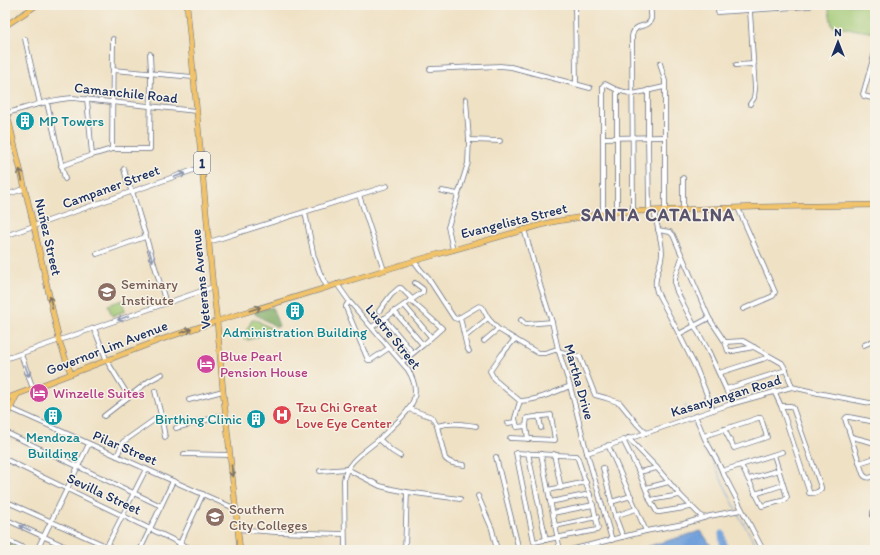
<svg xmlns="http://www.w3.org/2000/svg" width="880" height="555" font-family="Itim,sans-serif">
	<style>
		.green { fill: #a1c873; stroke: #5e7c68 }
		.forest { fill: #80ac65; stroke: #4e6e62 }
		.water { fill: #71a0da; stroke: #46689c }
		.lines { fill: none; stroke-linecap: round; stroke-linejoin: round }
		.stream { stroke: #71a0da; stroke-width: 1 }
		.river { stroke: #71a0da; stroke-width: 7 }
		.minor-casing { stroke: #656d82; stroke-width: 5.5 }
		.major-casing { stroke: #656d82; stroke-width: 6 }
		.minor { stroke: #fff; stroke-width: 4 }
		.major { stroke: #f1c36a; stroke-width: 5 }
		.oneway { stroke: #7b7263 }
		.oneway2 { stroke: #8d97ae }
		.labels { text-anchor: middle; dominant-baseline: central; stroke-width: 3; stroke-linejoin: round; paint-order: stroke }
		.shield { fill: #f7f3e8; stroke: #5d6a87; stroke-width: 1 }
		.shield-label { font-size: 13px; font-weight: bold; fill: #1b2f5e }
		.street-label { font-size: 14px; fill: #1b2f5e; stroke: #f7f3e8 }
		.culture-label { font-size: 14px; fill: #0d838f; stroke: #f7f3e8 }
		.education-label { font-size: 14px; fill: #785e54; stroke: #f7f3e8; text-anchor: start }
		.hotel-label { font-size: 14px; fill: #b23c85; stroke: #f7f3e8; text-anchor: start }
		.health-label { font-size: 14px; fill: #be3a42; stroke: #f7f3e8; text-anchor: start }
		.district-label { font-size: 18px; font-weight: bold; letter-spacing: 1px; fill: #5a536d; stroke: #f7f3e8 }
	</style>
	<rect width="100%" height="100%" fill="#f7f3e8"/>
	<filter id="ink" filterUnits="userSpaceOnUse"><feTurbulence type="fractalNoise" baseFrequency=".025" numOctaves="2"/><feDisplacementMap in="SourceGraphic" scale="8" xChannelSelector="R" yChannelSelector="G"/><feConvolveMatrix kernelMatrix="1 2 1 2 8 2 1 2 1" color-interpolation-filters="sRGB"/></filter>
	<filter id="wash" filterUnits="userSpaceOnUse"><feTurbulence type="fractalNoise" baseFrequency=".012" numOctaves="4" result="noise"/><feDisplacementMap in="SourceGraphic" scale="16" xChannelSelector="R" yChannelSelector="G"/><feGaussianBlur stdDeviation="0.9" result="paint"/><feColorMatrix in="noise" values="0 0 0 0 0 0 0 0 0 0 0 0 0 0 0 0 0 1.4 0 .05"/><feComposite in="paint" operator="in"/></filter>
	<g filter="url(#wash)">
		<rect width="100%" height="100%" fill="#efe1c4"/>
		<!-- green -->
		<g class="green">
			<polygon points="828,5 875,5 875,33 832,26"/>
			<polygon points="122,300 125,311 112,316 108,305"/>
			<polygon points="255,319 272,329 272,332 248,340 244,339 243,336 252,320"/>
			<polygon points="5,541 23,550 10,550 5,547"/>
		</g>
		<!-- forest -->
		<polygon class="forest" points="272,307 279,326 277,327 255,314 255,312"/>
		<!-- water -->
		<polygon class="water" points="701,531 714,550 636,550"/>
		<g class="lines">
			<!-- stream -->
			<g class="stream">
				<polyline points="685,405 690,415"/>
				<polyline points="692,420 736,509"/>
				<polyline points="738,514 759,550"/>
			</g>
			<!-- river -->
			<polyline class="river" points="722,534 724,550"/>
		</g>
	</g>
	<g filter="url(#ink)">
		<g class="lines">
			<!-- minor casing -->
			<g class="minor-casing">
				<g id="minor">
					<polyline points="575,5 576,84"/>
					<polyline points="780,8 810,6"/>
					<polyline points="718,12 780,8 779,5"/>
					<polyline points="25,39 40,104"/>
					<polyline points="875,52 863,94 864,96 875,99"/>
					<polyline points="660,63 665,81 665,211"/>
					<polyline points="736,65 754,64"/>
					<polyline points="430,69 500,66 511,67 590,88"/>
					<polyline points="113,70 193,77"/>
					<polyline points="617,90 617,212"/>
					<polyline points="648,90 648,137 649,211"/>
					<polyline points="87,99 92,155"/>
					<polyline points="47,103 65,179"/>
					<polyline points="750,104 754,98 755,89 750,11"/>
					<path d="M 7,113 C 29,107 51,99 73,98 L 196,111"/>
					<polyline points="604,138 664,137"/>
					<polyline points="469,140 500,141"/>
					<polyline points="112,149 113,39"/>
					<polyline points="61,166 92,155 112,149 150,149 151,73 150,54"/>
					<polyline points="124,169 128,184 132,191 166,303"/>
					<polyline points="442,191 458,194"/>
					<polyline points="5,195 24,189"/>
					<polyline points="359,195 384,270"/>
					<polyline points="738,208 775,292 773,296 743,309"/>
					<polyline points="683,209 683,178"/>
					<path d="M 654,211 C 656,223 662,240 662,252 C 662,266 652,278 657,292 L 679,334 L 697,370 L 713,410"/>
					<polyline points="305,212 314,257 320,273 327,287"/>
					<path d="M 633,212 L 632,36 C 635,21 648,30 651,19 C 652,15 650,9 650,5"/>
					<polyline points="603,214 603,86 605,84 617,90 633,94 664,87"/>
					<polyline points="524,229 541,288 552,322 558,349 570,386 587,453 612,540"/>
					<polyline points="658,230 670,232 673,235 709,318 725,342 728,351 733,351 754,347"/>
					<polyline points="5,236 202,167"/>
					<polyline points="209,242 387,186"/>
					<polyline points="453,250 448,227 468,163 469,140 466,99"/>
					<polyline points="97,254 145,237"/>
					<polyline points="682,257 675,278 675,285 677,292 694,325 708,350 726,389 731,404"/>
					<polyline points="414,261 420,269 428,278 454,318 457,319 479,306 482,307 488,318 465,337"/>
					<path d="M 337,284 L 349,301 L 408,370 C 423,394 412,409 393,426 C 388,431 383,436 377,441 C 364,452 346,462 344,480 L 345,550"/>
					<polyline points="349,301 346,306 346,308 368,360 371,360 389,348"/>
					<polyline points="404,305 431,337"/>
					<polyline points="379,311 391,295 399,288 401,288 412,299"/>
					<polyline points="394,311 423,345"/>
					<polyline points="460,317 467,348 469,351"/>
					<polyline points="384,318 413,353"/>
					<polyline points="488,318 498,329 538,353 545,353 558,349"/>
					<polyline points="521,320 525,324 552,322"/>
					<polyline points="372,327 423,292 423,289 415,283"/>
					<polyline points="94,328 107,361 129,397"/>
					<polyline points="679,334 709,318"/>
					<polyline points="515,339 502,354 490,371 495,380 520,401 515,418 517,427 526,426 528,439"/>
					<polyline points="484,341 498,329"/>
					<polyline points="725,342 743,341 782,363 786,370 792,387"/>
					<polyline points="864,345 875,340"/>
					<polyline points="558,351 580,357 595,395 606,398 620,403 637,424 646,433"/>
					<polyline points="21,354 33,389"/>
					<polyline points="5,359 213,287"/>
					<polyline points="402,362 423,345 442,328 410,300"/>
					<polyline points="719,373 769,357"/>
					<polyline points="726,389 786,370"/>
					<path d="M 774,391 L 781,406 L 809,491 L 809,493 C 813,494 819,492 821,489 L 821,487 L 793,408 L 791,406 L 781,406"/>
					<polyline points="189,400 223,391"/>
					<path d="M 520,401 C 538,400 553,393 570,386"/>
					<polyline points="5,406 173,481 236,509"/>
					<path d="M 409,409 L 432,417 L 437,426 L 445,458 C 449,464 458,464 464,465"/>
					<polyline points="161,415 165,437"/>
					<polyline points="104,416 149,381 162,374"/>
					<polyline points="539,416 541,428"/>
					<path d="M 695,416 C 699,423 701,430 704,437 C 710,449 717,459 722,471 L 763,550"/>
					<path d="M 875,422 L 849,417 L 847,417 L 845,419 L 863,474 C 866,479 870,478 875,476"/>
					<polyline points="508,423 515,422"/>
					<path d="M 437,426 C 450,422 463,424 476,426"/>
					<polyline points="176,428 225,415"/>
					<polyline points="5,432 161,506"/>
					<polyline points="704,436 758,418 761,418 767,437 734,448 724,429"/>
					<polyline points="852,437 875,443"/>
					<polyline points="510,438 555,440 551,415 527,418 526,426"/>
					<polyline points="628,438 657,468 680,495 703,518"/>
					<polyline points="379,439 392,451 400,456"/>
					<polyline points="623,440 639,472 650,500 657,512 660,512 691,507"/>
					<polyline points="608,445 646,531"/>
					<polygon points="516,453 577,456 593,505 598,528 597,530 534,542"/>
					<polyline points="528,453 546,540"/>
					<polyline points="587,453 731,404 792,387 818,393 875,404"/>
					<polyline points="184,454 230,455"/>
					<polyline points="541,454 548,490"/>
					<polyline points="554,454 561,488"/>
					<polyline points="117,456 123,442 161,415 155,391"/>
					<polyline points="496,457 519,550"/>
					<polyline points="5,459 194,550"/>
					<polyline points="859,463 875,458"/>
					<polyline points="741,465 762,506 785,500 787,497 774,455"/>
					<polyline points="603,468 615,516 623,537"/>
					<polyline points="320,471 347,469 380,486 392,489 407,492 460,499"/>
					<polyline points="722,471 782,452"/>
					<polyline points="639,472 657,468"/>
					<polyline points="749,479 779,470"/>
					<polyline points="646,488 669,482"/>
					<polyline points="755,494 783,485"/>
					<polyline points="478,496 492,529 497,550"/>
					<polyline points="650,500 680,495"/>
					<polyline points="5,501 115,550"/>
					<polyline points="550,502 590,494"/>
					<polyline points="611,502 631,496"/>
					<polyline points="553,513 593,505"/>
					<polyline points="615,516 636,509"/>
					<polyline points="873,516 873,512 875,509"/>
					<polyline points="5,519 73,550"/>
					<polyline points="555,526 597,517"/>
					<polyline points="237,529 275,532 344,534"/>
					<polyline points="5,539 28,550"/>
					<polyline points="5,549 7,550"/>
					<polyline points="37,550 89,444"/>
					<polyline points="105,550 146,469"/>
					<polyline points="140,550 173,481"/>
					<polyline points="177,550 203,494"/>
					<polyline points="405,550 407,492"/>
					<polyline points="560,550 548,490 586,482"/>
					<polyline points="570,550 646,531 683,524 710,516 741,510"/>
				</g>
			</g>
			<!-- major casing -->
			<g class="major-casing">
				<g id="major">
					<polyline points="187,5 213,287 217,321 223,391 230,455 240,550"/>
					<polyline points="5,26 37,5"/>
					<polyline points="5,105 34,227 59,340 71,374"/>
					<polyline points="5,399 160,340 217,321 414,261 552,222 582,217 617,212 758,207 875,205"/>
					<polyline points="5,419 17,395"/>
				</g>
			</g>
			<!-- minor -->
			<use href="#minor" class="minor"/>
			<!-- major -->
			<use href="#major" class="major"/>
		</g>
		<!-- one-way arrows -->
		<defs><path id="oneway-shaft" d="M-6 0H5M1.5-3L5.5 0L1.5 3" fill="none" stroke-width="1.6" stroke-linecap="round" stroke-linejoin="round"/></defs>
		<g class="oneway">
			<use href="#oneway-shaft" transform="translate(21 175) rotate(-103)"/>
			<use href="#oneway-shaft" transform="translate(51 302) rotate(-103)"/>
			<use href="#oneway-shaft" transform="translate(255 309) rotate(-17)"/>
			<use href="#oneway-shaft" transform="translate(186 331) rotate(-19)"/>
			<use href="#oneway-shaft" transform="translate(232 471) rotate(85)"/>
		</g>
		<g class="oneway2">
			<use href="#oneway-shaft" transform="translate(180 175) rotate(-19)"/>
			<use href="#oneway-shaft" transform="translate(151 256) rotate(73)"/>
			<use href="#oneway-shaft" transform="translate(123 318) rotate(160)"/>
			<use href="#oneway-shaft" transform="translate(27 371) rotate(71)"/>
			<use href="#oneway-shaft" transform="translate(25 528) rotate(-155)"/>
		</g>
	</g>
	<!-- icons -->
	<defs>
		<g id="building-disc" transform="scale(1)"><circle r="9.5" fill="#0f9aa8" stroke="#f7f3e8"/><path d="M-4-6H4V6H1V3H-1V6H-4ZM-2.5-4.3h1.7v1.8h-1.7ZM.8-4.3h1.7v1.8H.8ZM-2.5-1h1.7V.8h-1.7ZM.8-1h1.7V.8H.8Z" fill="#fff"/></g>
		<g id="university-disc" transform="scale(1)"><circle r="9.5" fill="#8d6e63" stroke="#f7f3e8"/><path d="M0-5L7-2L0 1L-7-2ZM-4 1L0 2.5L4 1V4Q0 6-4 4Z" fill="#fff"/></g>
		<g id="hotel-disc" transform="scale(1)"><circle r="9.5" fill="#d1479c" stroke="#f7f3e8"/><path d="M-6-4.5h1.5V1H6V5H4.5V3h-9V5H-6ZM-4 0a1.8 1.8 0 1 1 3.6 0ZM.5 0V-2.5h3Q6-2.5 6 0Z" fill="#fff"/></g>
		<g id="hospital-disc" transform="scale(1)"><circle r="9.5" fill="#e0444e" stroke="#f7f3e8"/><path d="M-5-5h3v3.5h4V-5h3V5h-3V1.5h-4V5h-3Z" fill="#fff"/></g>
	</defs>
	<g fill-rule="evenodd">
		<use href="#building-disc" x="25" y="121"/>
		<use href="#university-disc" x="107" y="292"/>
		<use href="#building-disc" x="295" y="311"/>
		<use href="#hotel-disc" x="206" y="364"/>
		<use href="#hotel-disc" x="39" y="393"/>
		<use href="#hospital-disc" x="282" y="415"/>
		<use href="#building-disc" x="53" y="416"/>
		<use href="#building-disc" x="256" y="419"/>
		<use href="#university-disc" x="215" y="517"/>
	</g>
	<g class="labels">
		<!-- shield labels -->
		<rect class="shield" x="194" y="152" width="16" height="22" rx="3"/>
		<g class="shield-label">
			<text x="202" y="163">1</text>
		</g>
		<!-- street labels -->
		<g class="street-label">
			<text transform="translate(126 93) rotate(6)">Camanchile Road</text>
			<text transform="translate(111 187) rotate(-20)">Campaner Street</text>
			<text transform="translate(514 221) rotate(-14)">Evangelista Street</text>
			<text transform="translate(48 237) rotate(77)">Nuñez Street</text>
			<text transform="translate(201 279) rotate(-96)">Veterans Avenue</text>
			<text transform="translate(393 337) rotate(51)">Lustre Street</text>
			<text transform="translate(107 348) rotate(-21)">Governor Lim Avenue</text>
			<text transform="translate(579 382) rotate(74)">Martha Drive</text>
			<text transform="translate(726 396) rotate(-17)">Kasanyangan Road</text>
			<text transform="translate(125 448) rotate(23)">Pilar Street</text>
			<text transform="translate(104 494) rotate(25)">Sevilla Street</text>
		</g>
		<!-- culture labels -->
		<g class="culture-label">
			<text x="39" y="121" text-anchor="start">MP Towers</text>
			<text x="295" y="332">Administration Building</text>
			<text x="242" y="419" text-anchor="end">Birthing Clinic</text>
			<text x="53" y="437">Mendoza<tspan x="53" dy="16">Building</tspan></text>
		</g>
		<!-- education labels -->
		<g class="education-label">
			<text x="121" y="284">Seminary<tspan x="121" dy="16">Institute</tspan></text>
			<text x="229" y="509">Southern<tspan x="229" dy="16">City Colleges</tspan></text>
		</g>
		<!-- hotel labels -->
		<g class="hotel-label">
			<text x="220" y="356">Blue Pearl<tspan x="220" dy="16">Pension House</tspan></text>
			<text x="53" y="393">Winzelle Suites</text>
		</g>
		<!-- health labels -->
		<g class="health-label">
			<text x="296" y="407">Tzu Chi Great<tspan x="296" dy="16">Love Eye Center</tspan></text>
		</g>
		<!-- district labels -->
		<g class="district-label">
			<text x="658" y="215">SANTA CATALINA</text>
		</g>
	</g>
	<!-- margin -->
	<rect width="880" height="555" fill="none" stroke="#f7f3e8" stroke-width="20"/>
	<!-- north arrow -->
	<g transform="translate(838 42)" stroke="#f7f3e8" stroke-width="3" paint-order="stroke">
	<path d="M0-3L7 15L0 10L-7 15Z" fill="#1b2f5e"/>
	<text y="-6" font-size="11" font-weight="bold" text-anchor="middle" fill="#1b2f5e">N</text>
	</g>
</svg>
